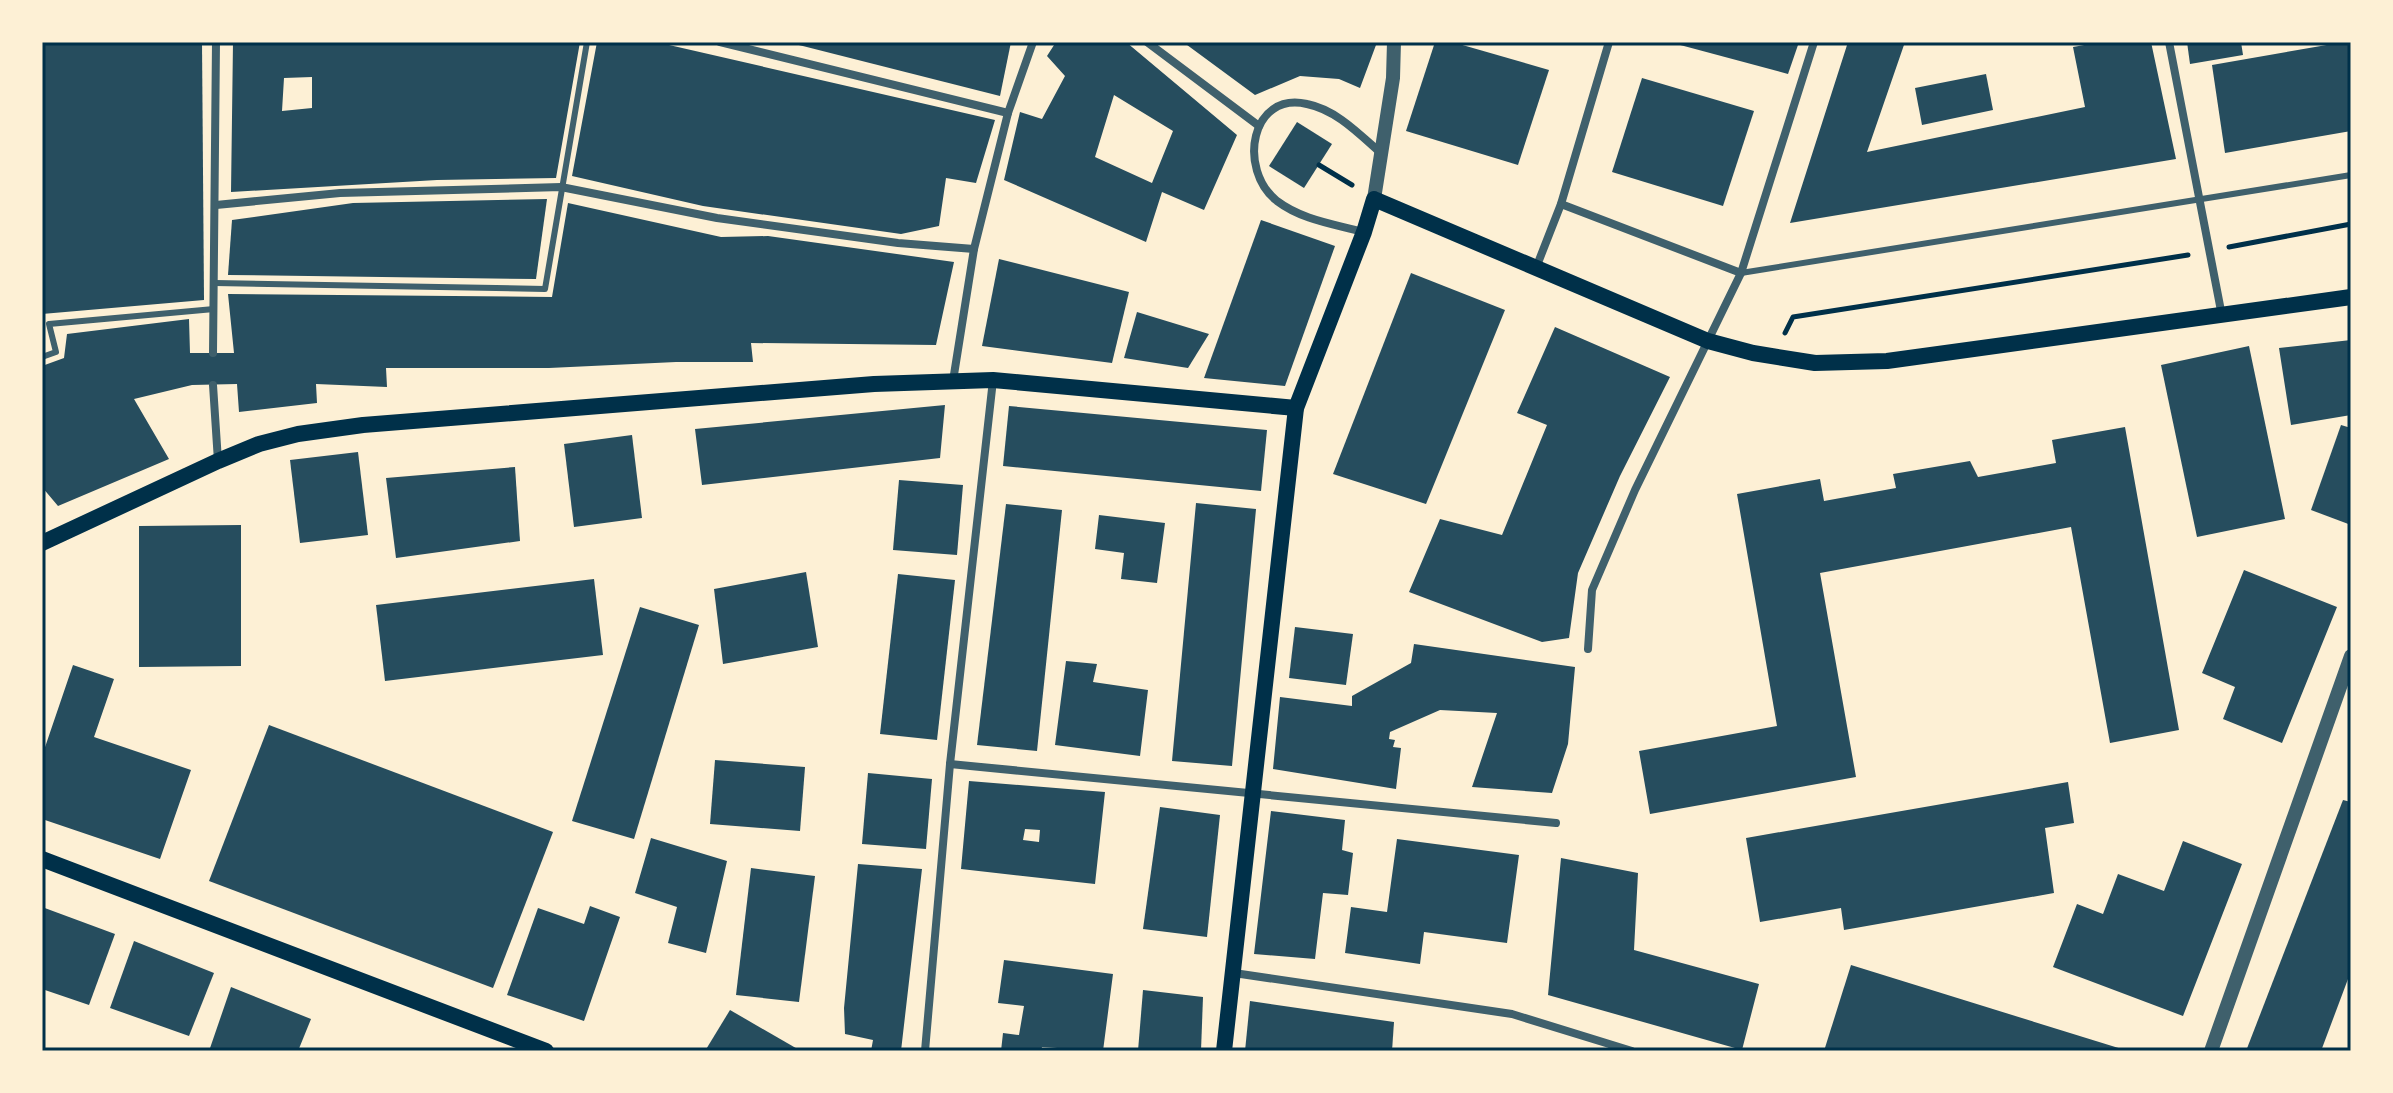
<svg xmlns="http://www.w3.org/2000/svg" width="2393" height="1093" font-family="'Open Sans',sans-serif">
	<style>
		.building { fill: #264d5e; fill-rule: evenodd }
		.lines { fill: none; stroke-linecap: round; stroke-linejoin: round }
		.path { stroke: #003049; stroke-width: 5 }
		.service { stroke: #3f606c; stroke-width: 6 }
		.minor { stroke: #3f606c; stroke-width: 8 }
		.tertiary { stroke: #3f606c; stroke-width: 14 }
		.secondary { stroke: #003049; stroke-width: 16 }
		.neatline { fill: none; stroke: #003049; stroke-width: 3 }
	</style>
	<rect width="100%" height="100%" fill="#fdf0d5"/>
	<!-- building -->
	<g class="building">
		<polygon points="42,42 202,42 204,300 42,314"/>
		<path d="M 233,42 L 580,42 L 556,178 L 437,180 L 231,192 ZM 312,77 L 312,108 L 282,111 L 284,78 Z"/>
		<polygon points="597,42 656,42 995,120 976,183 946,178 939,226 901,234 703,206 572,176"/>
		<polygon points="787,42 1011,42 1000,96"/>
		<path d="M 1056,42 L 1126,42 L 1237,135 L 1204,210 L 1162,192 L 1146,242 L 1004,180 L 1020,112 L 1042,119 L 1065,76 L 1047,56 ZM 1114,95 L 1173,131 L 1152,183 L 1095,157 Z"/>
		<polygon points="1183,42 1375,42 1376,45 1360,88 1339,79 1300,76 1255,95"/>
		<polygon points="1435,42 1452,42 1549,70 1518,165 1406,131"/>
		<polygon points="1669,42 1799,42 1788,74"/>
		<polygon points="1848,42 1905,42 1867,152 2085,107 2073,47 2101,42 2151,42 2176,159 1790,223"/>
		<polygon points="2187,42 2241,42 2243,55 2190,64"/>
		<polygon points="2344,42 2351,42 2351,131 2225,153 2212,65"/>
		<polygon points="1986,74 1993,110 1922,125 1915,88"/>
		<polygon points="1642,78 1754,111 1723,206 1612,172"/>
		<polygon points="1297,122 1332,144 1304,188 1269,166"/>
		<polygon points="547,199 536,279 228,275 232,220 353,203"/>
		<polygon points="568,203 721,237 768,236 954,262 936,345 751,343 753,362 676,362 549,368 386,368 387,387 316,384 317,403 239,412 237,384 192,385 134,399 169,459 58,506 42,487 42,366 64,358 67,334 189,319 190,353 234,353 228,294 552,297"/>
		<polygon points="1261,220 1335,246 1285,386 1204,378"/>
		<polygon points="999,259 1129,292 1112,363 982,346"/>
		<polygon points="1411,273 1505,310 1426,504 1333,474"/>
		<polygon points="1137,312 1209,334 1188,368 1124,358"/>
		<polygon points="1555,327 1670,377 1620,476 1578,573 1569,638 1542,642 1409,592 1440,519 1502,535 1547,425 1517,413"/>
		<polygon points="2351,340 2351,415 2291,425 2279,348"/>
		<polygon points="2249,346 2285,519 2197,537 2161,365"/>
		<polygon points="945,405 940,458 702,485 695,429"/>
		<polygon points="1009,406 1267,430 1261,491 1003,466"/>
		<polygon points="2341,425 2351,428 2351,525 2311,510"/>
		<polygon points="2125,427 2179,730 2110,743 2071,527 1820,573 1856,777 1650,814 1639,751 1777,726 1737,494 1820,479 1824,501 1896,488 1893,474 1970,461 1978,477 2056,463 2052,440"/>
		<polygon points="632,435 642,518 574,527 564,444"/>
		<polygon points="358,452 368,535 300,543 290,460"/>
		<polygon points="515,467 520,541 396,558 386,478"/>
		<polygon points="899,480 963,485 957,555 893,550"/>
		<polygon points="1196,503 1256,509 1232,766 1172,761"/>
		<polygon points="1006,504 1062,510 1037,751 977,745"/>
		<polygon points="1099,515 1165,523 1157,583 1121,579 1124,553 1095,549"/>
		<polygon points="241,525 241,666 139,667 139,526"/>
		<polygon points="2244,570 2337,607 2282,743 2223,719 2235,687 2202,673"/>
		<polygon points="806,572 818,647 723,664 714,589"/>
		<polygon points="898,574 955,580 937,740 880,734"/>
		<polygon points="594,579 603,655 385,681 376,605"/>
		<polygon points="640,607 699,625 634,839 572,821"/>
		<polygon points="1295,627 1353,634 1346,685 1289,678"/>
		<polygon points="1414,644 1575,667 1568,744 1552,793 1472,787 1497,713 1440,710 1390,732 1389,739 1395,740 1393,747 1401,748 1396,789 1273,769 1280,697 1352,706 1352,696 1411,663"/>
		<polygon points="1066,661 1097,664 1093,682 1148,690 1140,756 1055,745"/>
		<polygon points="73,665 114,679 94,737 191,770 160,859 42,819 42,756"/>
		<polygon points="269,725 553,832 493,988 209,881"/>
		<polygon points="715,760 805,767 800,831 710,824"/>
		<polygon points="868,773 932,779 926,849 862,844"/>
		<path d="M 969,781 L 1105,792 L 1095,884 L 961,869 ZM 1025,829 L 1040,830 L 1039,842 L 1023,840 Z"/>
		<polygon points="2068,782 2074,823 2045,828 2054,893 1844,930 1841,908 1760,922 1746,838"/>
		<polygon points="2343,800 2351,802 2351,971 2321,1051 2246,1051"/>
		<polygon points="1160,807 1220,815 1207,937 1143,929"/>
		<polygon points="1271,811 1345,820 1342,850 1353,853 1348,895 1323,893 1315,959 1254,954"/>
		<polygon points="651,838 727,861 706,953 668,943 677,907 635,893"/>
		<polygon points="1397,839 1519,855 1507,943 1424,932 1420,964 1345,953 1351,907 1387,912"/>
		<polygon points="2183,841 2242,864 2183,1016 2053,967 2077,904 2103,914 2118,874 2164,891"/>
		<polygon points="1561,858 1638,873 1634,950 1759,984 1742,1050 1548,995"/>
		<polygon points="858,864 922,869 901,1051 871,1051 873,1040 845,1034 844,1008"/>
		<polygon points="751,868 815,876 799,1002 736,995"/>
		<polygon points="590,906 620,917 584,1021 507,995 538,908 584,924"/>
		<polygon points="42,907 115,934 89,1005 42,989"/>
		<polygon points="134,941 214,973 189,1036 110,1008"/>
		<polygon points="1004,960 1113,974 1103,1051 1042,1047 1041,1051 1001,1051 1003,1033 1019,1035 1024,1006 998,1003"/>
		<polygon points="1851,965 2125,1050 2125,1051 1824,1051"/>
		<polygon points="231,987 311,1019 298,1051 209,1051"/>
		<polygon points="1143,990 1203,997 1201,1051 1138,1051"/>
		<polygon points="1250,1001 1394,1022 1392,1051 1245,1051"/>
		<polygon points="730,1010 801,1051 705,1051"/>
	</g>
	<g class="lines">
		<!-- path -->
		<g class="path">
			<polyline points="1319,165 1352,185"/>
			<polyline points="2229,247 2351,224"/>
			<polyline points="1785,333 1793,317 2188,255"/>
		</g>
		<!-- service -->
		<g class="service">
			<polyline points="1741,273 2351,175"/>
			<polyline points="215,283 545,289 587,42"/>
			<polyline points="42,357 56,352 49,324 214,309"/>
		</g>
		<!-- minor -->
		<g class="minor">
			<polyline points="720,42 1008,113"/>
			<polyline points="1147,42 1259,126"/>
			<polyline points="2169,42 2222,316"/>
			<polyline points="1561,204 1741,273 1635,490 1592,590 1588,649"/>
			<polyline points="216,205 340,193 561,187 717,218 898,243 974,249"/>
			<path d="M 1363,232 C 1334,224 1302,220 1277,201 C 1237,169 1251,91 1307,104 C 1337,110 1360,135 1383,155"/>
			<polyline points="1536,268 1561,204 1609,42"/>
			<polyline points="1741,273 1814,42"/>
			<polyline points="213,353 216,42"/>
			<polyline points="953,381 974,249 1008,113 1033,42"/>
			<polyline points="213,385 218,461"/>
			<polyline points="950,764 1556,823"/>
			<polyline points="1234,973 1512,1014 1632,1051"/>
			<polyline points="925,1051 950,764 993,380"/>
		</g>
		<!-- tertiary -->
		<g class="tertiary">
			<polyline points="1374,199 1393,78 1394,42"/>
			<polyline points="2211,1051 2351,656"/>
		</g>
		<!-- secondary -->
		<g class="secondary">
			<polyline points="42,543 218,461 259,444 298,434 363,425 874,384 993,380 1296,408"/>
			<polyline points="42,859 546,1051"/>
			<polyline points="1224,1051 1296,408 1364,232 1374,199 1708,341 1753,353 1815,363 1887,361 2351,297"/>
		</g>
	</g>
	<!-- border -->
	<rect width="2393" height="1093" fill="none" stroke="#fdf0d5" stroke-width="88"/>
	<rect x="44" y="44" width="2305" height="1005" class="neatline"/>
</svg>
